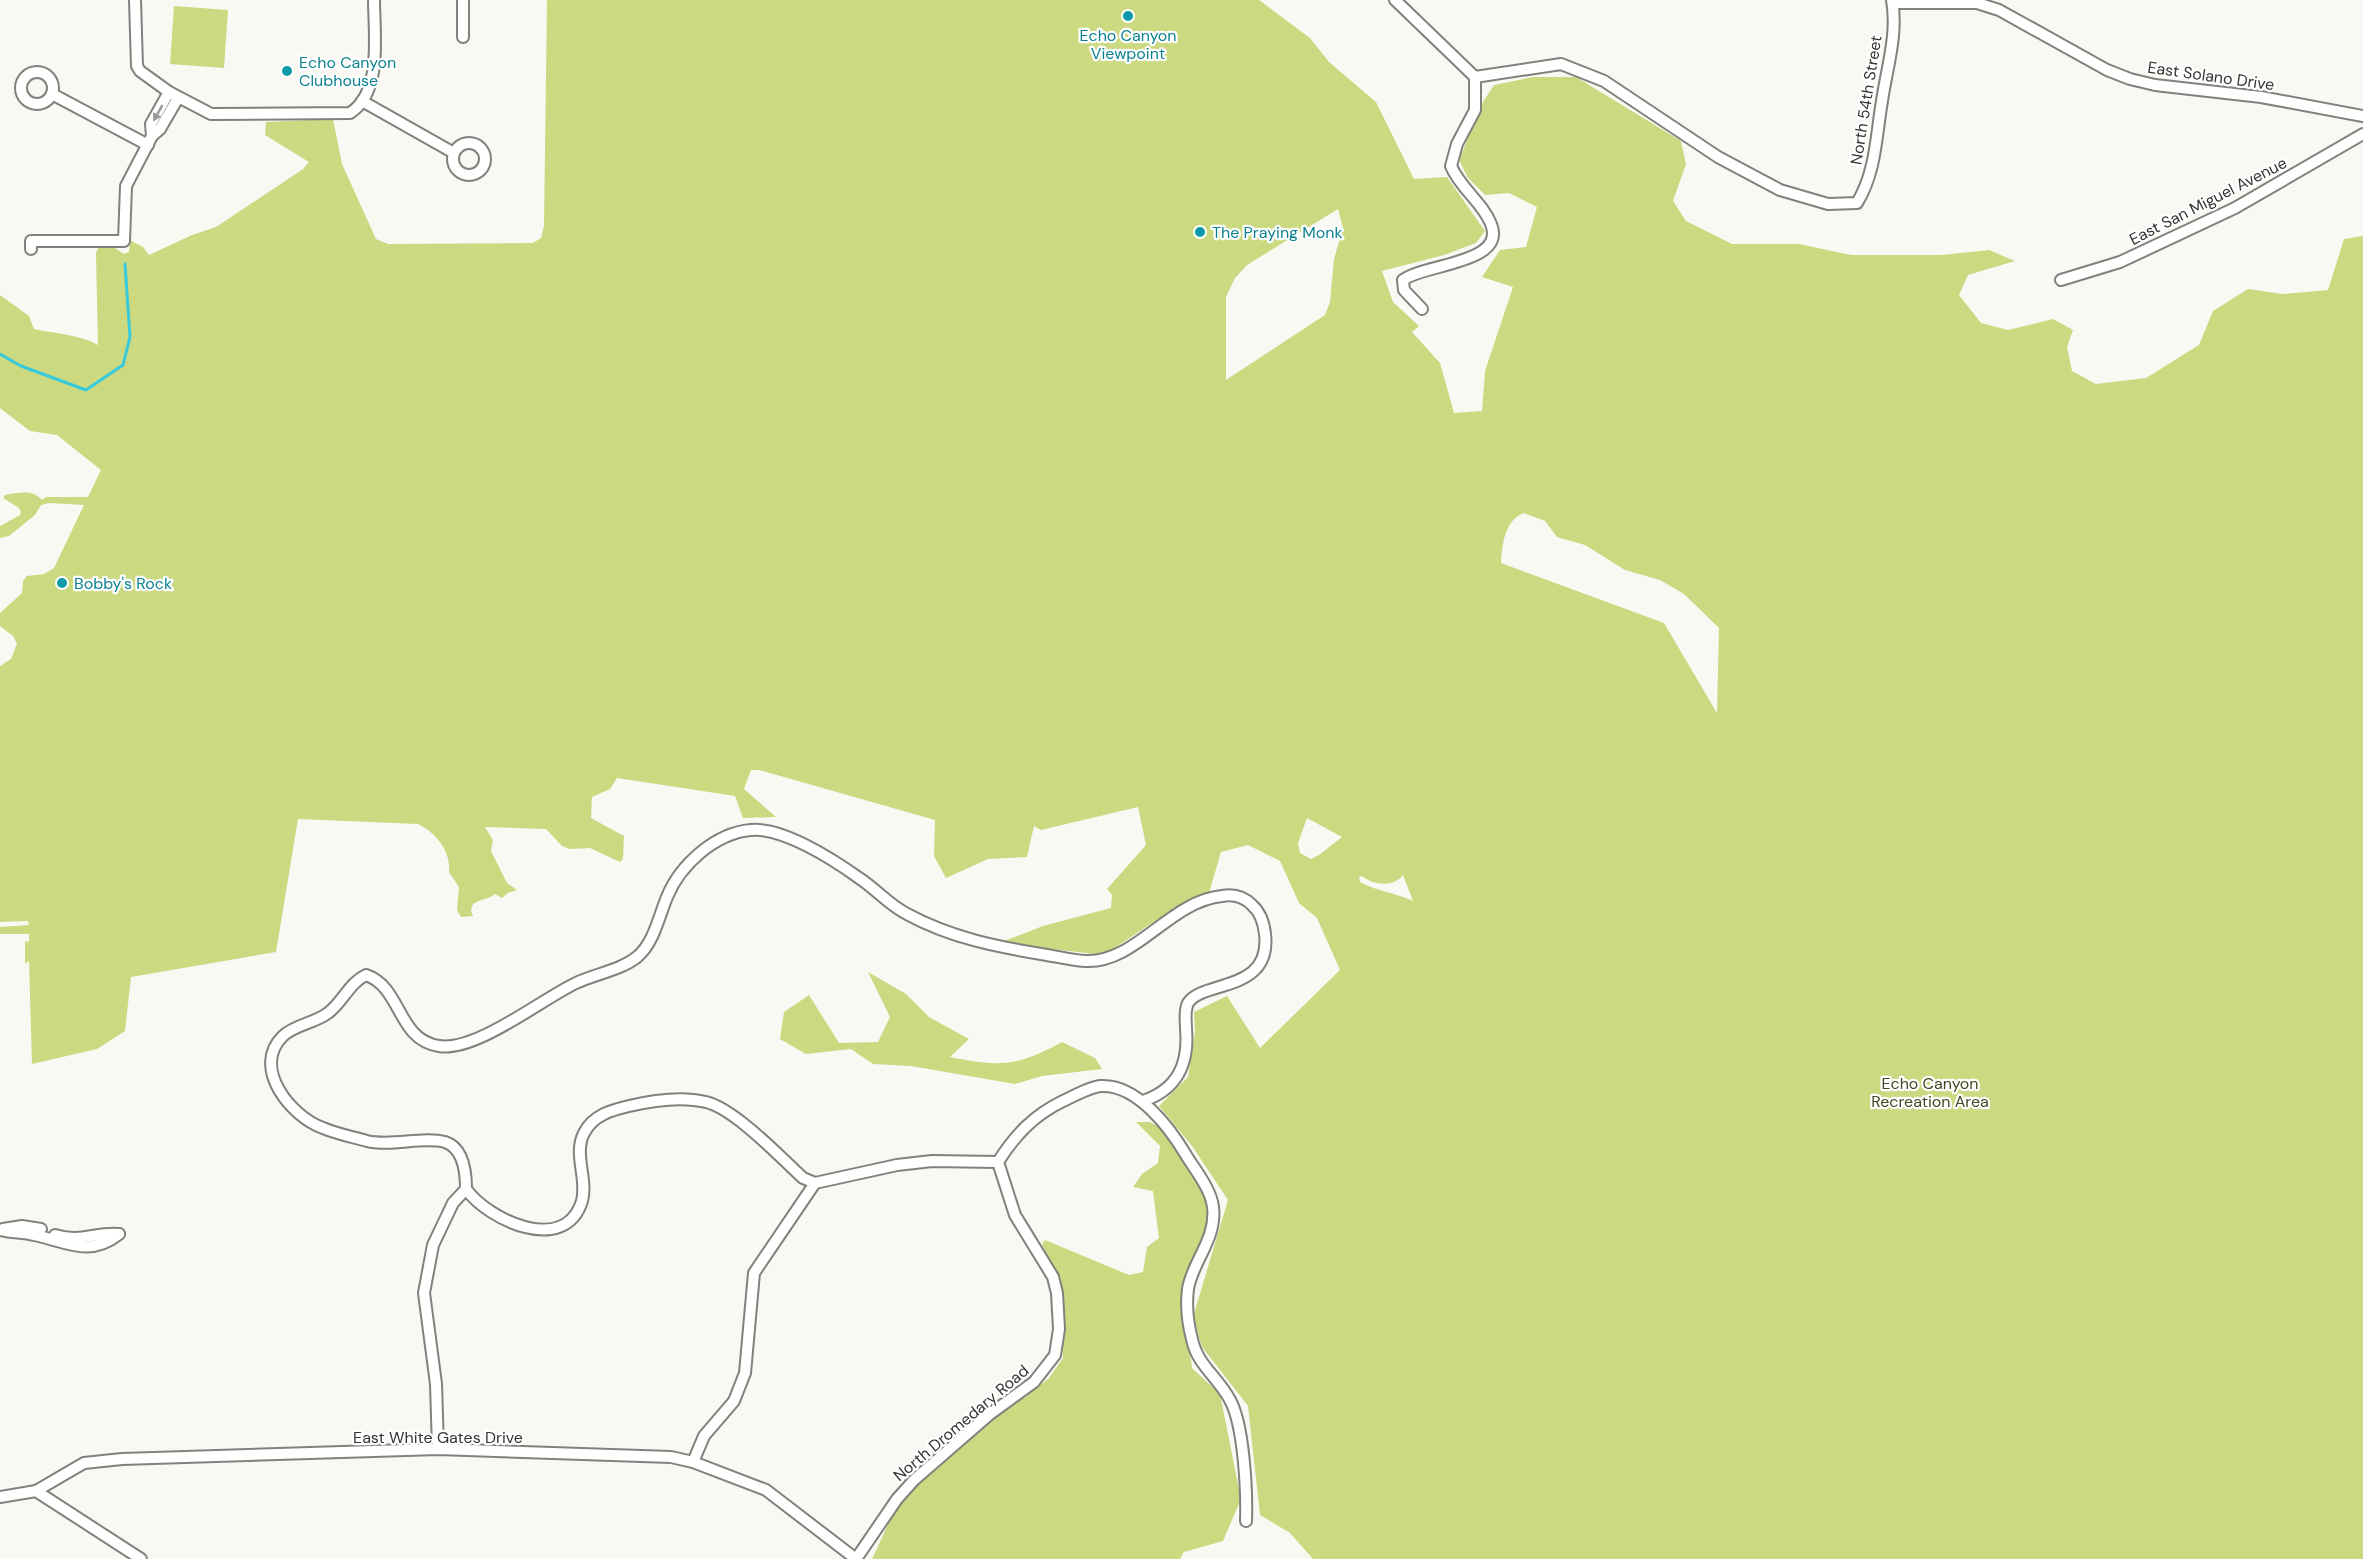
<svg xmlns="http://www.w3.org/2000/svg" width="2363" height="1559" font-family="'DM Sans',sans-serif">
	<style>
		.green { fill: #cbd981; fill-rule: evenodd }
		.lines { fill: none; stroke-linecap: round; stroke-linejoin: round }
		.stream { stroke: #37cadc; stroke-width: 3 }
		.street-casing { stroke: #82817c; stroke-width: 14 }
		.street { stroke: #fff; stroke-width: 10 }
		.oneway { fill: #9a9998 }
		.culture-dot { fill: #0f9aa8; stroke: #fff; stroke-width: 2 }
		.labels { text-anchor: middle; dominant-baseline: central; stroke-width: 4.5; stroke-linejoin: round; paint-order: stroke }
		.culture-label { font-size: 16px; fill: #0d838f; stroke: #fff; text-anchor: start }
		.street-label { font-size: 16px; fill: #343331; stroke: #fff }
		.park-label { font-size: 16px; fill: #414720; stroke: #fff }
	</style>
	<rect width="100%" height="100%" fill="#faf8f3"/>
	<!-- green -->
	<g class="green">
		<path d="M 547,0 L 1259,0 L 1310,38 L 1329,62 L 1376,102 L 1414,179 L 1447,177 L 1485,231 L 1476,243 L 1444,255 L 1382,271 L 1393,302 L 1419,326 L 1412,332 L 1440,363 L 1454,413 L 1482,411 L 1485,371 L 1513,287 L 1482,277 L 1500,250 L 1526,247 L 1537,207 L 1509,193 L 1485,195 L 1468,178 L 1459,160 L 1483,102 L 1494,85 L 1533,77 L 1576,77 L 1681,141 L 1686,164 L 1673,201 L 1686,221 L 1732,244 L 1799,244 L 1851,255 L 1941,255 L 1989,250 L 2015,261 L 1968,275 L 1959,295 L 1981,323 L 2008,330 L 2053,319 L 2073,330 L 2067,347 L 2072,371 L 2096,384 L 2146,378 L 2199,345 L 2213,311 L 2248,289 L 2282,294 L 2328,290 L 2344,239 L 2363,236 L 2363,1559 L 1313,1559 L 1290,1533 L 1260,1515 L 1248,1406 L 1202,1347 L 1193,1317 L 1228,1200 L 1192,1146 L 1159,1106 L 1188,1077 L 1195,1032 L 1194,1012 L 1227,996 L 1260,1048 L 1340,970 L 1317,918 L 1299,903 L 1280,861 L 1248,845 L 1221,852 L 1209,893 L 1158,919 L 1104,955 L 999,943 L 1043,926 L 1111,908 L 1112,895 L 1107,889 L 1146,845 L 1138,807 L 1041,830 L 1034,826 L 1027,857 L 988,859 L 946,878 L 934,856 L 935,820 L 759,770 L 751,770 L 744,789 L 776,817 L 743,818 L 735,796 L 617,778 L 610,789 L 592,797 L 591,818 L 624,836 L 623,859 L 620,862 L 590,848 L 570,849 L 562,846 L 546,829 L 485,827 L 493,840 L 491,851 L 507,883 L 517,890 L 508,893 L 502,898 L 495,894 C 487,900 480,899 473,904 L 471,910 L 473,916 L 461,917 L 457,910 L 459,887 L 449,872 C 451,851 436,833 418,824 L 298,819 L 276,952 L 131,977 L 125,1031 L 97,1049 L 32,1064 L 29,961 L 25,964 L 25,941 L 29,942 L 29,934 L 0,934 L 0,927 L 29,925 L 28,921 L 0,922 L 0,666 L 11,659 L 17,644 L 13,636 L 0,626 L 0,613 L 22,593 L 23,581 L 27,576 L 44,574 L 54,568 L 84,505 L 49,503 L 41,505 L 35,515 L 9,536 L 0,538 L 0,526 L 20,515 L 21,512 L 19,508 L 3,498 L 5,495 C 19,493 32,489 42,500 L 46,497 L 88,497 L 101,470 L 57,435 L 30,431 L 0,408 L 0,295 L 29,316 L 34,329 C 56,334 78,334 98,345 L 96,253 L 100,244 L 110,245 L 124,254 L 129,252 L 130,240 L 143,247 L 149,255 L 192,235 L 216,227 L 303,169 L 309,162 L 265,135 L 266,122 L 333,119 L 342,164 L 376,239 L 388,244 L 533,243 L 541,238 L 544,226 ZM 1338,209 L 1343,228 L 1334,259 L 1330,302 L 1325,315 L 1226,380 L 1226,297 L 1235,278 L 1247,265 ZM 1523,513 L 1545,521 L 1557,537 L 1585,545 L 1625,570 L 1660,580 L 1684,594 L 1719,628 L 1717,713 L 1664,623 L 1501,563 C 1502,544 1505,521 1523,513 ZM 1307,818 L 1342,837 L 1319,855 L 1311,859 L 1300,853 L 1298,843 ZM 1403,875 L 1413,901 C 1396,893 1376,891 1360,882 L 1359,877 L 1362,876 C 1373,885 1393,888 1403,875 Z"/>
		<polygon points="174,6 228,10 224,68 170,64"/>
		<path d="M 868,972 L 906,994 L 929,1017 L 969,1039 L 950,1057 C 1000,1067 1016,1067 1062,1042 L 1095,1058 L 1102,1069 L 1042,1076 L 1015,1084 L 911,1066 L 873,1064 L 851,1049 L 806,1054 L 780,1039 L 784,1012 L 809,995 L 839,1043 L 878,1042 L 890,1017 Z"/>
		<polygon points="1136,1122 1150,1122 1167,1131 1208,1201 1207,1233 1182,1288 1192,1368 1220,1394 1241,1499 1223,1541 1184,1552 1180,1559 872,1559 899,1501 1000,1412 1027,1396 1049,1378 1063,1358 1060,1286 1042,1244 1045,1240 1129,1275 1143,1272 1147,1247 1159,1238 1153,1191 1133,1187 1142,1174 1158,1163 1160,1146"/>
	</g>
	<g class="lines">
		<!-- stream -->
		<polyline class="stream" points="0,354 21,366 86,390 123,365 130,337 125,264"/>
		<!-- street casing -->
		<g class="street-casing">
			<g id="street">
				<path d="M 135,0 L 137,66 L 140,71 L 169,92 L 211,114 L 350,113 C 383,92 374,33 374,0"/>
				<polyline points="463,0 463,37"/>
				<polyline points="1395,0 1475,77"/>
				<polyline points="1893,3 1977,3 1999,10 2107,70 2130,79 2155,85 2261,97 2363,116"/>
				<circle cx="37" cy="88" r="16"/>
				<polyline points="52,94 148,145"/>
				<polyline points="362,101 454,153"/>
				<polyline points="152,136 151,124 169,92"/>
				<circle cx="469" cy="159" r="16"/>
				<polyline points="31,249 31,241 124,241 126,186 152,136 160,129 178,98"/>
				<polyline points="2061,280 2120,262 2235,208 2363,134"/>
				<path d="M 1422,309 L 1404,290 L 1403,280 C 1423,264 1507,264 1491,224 C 1483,203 1460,188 1451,166 L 1457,144 L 1475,110 L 1475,77 L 1561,64 L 1604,81 L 1718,157 L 1780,190 L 1828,204 L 1857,203 C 1876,172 1876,136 1882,101 C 1887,67 1898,34 1892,0"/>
				<path d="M 466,1189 C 466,1173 464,1148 445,1142 C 423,1136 391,1147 367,1141 C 353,1137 337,1134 323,1128 C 290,1116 251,1067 283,1036 C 294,1025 315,1023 328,1013 C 343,1002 349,983 366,975 C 402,987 397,1040 439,1046 C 476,1052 542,999 576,983 C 595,974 621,970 637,957 C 654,943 659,916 667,897 C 680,865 715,833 751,830 C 783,827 834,860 859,878 C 876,889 889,905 907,914 C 951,938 998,947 1047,955 C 1060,957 1074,961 1086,961 C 1136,963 1170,901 1222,896 C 1233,894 1244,897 1252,905 C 1260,912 1264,924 1265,934 C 1272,993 1202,980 1188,1003 C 1184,1011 1186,1021 1186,1029 C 1189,1064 1178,1089 1143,1101"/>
				<path d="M 466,1189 C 488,1220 565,1256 582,1201 C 588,1179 573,1154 584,1133 C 593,1115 612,1110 629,1106 C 654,1100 681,1096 706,1102 C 735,1109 780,1157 803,1178 L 815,1183 L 897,1165 L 932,1161 L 998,1162"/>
				<polyline points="3,1229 22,1226 41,1229"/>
				<path d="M 1,1230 C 12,1233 23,1232 34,1235 C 65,1241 89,1258 119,1234"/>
				<path d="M 55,1235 C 80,1243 95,1232 119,1234"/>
				<polyline points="438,1449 436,1384 424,1293 433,1245 453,1203 466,1189"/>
				<polyline points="693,1462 704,1436 734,1401 745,1373 754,1273 815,1183"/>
				<polyline points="36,1491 141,1559"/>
				<polyline points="0,1497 36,1491 84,1463 122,1459 438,1449 671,1457 693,1462 766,1490 856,1559"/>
				<path d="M 856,1559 L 897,1499 L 914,1480 L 990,1414 L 1034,1382 L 1055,1355 L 1059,1329 L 1057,1293 L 1053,1277 L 1015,1215 L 998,1162 C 1015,1135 1034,1115 1063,1101 C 1074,1096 1089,1087 1101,1086 C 1137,1084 1170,1128 1186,1155 C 1195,1170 1211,1189 1213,1207 C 1217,1239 1192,1262 1188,1289 C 1186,1305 1188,1324 1192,1339 C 1197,1365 1218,1377 1230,1400 C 1244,1425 1247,1492 1246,1521"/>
			</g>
		</g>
		<!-- street -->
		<use href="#street" class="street"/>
	</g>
	<!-- one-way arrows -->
	<defs><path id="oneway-solid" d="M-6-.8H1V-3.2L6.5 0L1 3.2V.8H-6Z" transform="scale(1.5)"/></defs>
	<use class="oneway" href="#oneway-solid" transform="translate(158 113) rotate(120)"/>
	<!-- markers -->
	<g class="culture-dot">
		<circle cx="1128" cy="16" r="6"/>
		<circle cx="287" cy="71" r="6"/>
		<circle cx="1200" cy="232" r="6"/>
		<circle cx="62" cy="583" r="6"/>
	</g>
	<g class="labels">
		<!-- culture labels -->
		<g class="culture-label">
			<text x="1128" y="35" text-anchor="middle">Echo Canyon<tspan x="1128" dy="18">Viewpoint</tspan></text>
			<text x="299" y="62">Echo Canyon<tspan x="299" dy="18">Clubhouse</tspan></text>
			<text x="1212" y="232">The Praying Monk</text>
			<text x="74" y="583">Bobby's Rock</text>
		</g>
		<!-- street labels -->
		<g class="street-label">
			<text transform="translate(2211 76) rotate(8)">East Solano Drive</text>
			<text transform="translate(1866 100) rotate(-81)">North 54th Street</text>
			<text transform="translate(2208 201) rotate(-27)">East San Miguel Avenue</text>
			<text transform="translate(961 1423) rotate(-40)">North Dromedary Road</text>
			<text x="438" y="1437">East White Gates Drive</text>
		</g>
		<!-- park labels -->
		<g class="park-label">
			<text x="1930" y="1083">Echo Canyon<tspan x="1930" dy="18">Recreation Area</tspan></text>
		</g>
	</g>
</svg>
